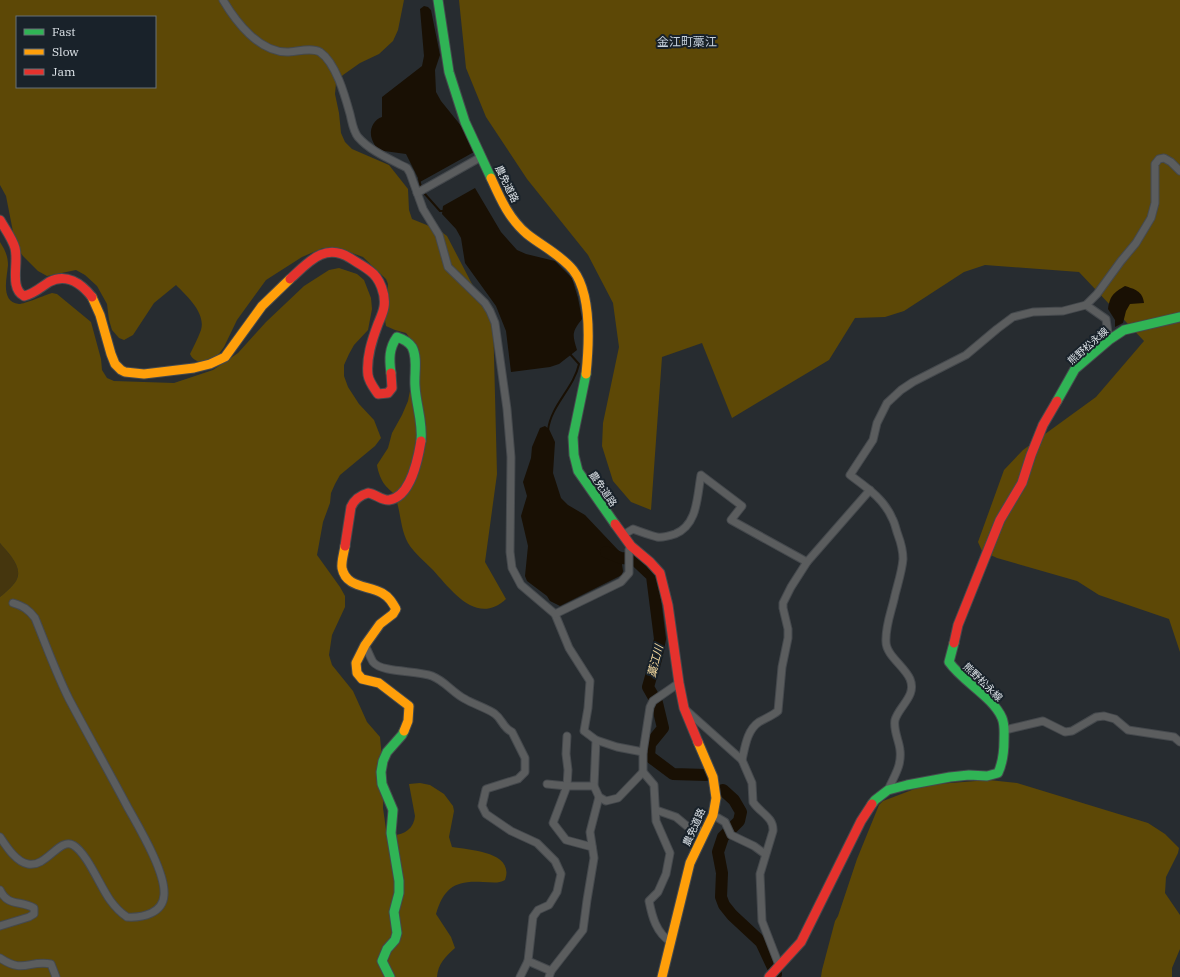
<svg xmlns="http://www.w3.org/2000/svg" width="1180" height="977" font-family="'IBM Plex Serif','Noto Sans JP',serif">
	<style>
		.green { fill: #45360e }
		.forest { fill: #5d4806; fill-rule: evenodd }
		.water { fill: #191004 }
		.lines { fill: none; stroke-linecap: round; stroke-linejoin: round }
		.stream { stroke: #191004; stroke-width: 2 }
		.river { stroke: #191004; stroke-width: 12 }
		.street-casing { stroke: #45494d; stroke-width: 9 }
		.fast-casing { stroke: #45494d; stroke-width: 11 }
		.slow-casing { stroke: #45494d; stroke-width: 11 }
		.jam-casing { stroke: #45494d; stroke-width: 11 }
		.street { stroke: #5b5d5e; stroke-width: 7 }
		.fast { stroke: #30b455; stroke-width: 9 }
		.slow { stroke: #ff9f0a; stroke-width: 9 }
		.jam { stroke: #e5322d; stroke-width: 9 }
		.labels { text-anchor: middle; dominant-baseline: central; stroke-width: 4; stroke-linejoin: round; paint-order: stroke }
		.street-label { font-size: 10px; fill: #dee4e9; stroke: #19222a }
		.water-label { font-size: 11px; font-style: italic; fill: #fde0a3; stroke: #19222a }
		.quarter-label { font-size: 12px; fill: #c6d1dc; stroke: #19222a }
	</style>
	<rect width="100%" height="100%" fill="#272c30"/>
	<!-- green -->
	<path class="green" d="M 0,543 C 8,553 24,567 16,581 C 12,587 5,593 0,597 Z"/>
	<!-- forest -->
	<g class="forest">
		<path d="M 0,0 L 404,0 L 398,30 L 393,41 L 379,54 L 360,63 L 343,75 L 336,83 L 335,94 L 339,113 L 341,133 L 345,142 L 352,149 L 389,165 L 408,189 L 409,210 L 412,219 L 439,230 L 447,236 L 472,284 L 493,317 L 497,474 L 485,562 L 506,599 C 477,626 452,591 433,570 C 425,562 414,553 408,543 C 400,528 401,512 395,496 C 393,492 388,489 385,485 C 381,480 378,472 377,465 L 388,448 L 392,433 L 402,415 L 408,401 L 412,380 L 412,341 L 406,333 L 395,330 L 386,326 L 385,320 L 388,284 L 386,279 L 363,257 L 338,248 L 323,248 L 302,257 L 266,280 L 237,320 L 224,347 L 212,363 C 202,362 194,363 190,354 C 194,346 198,338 201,330 C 206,313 187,296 176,285 L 154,303 L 133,335 L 124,340 L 119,338 L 112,330 L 109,320 L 107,304 L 97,286 L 85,275 L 76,270 L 47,276 L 38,271 L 23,256 L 16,247 L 6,196 L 0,185 ZM 17,17 L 155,17 L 155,87 L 17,87 Z"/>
		<polygon points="459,0 1180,0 1180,652 1169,619 1099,595 1077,581 997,558 982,551 978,542 1004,470 1023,450 1096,397 1144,341 1079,272 985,265 964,272 904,311 885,317 855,318 829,360 732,418 702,343 662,357 651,510 631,502 613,481 602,446 603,423 619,347 613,303 588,255 527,179 486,117 466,68"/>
		<path d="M 0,242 C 5,250 8,256 8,265 C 7,278 0,302 19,304 C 25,304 45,295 52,293 L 57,294 L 91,322 L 101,359 L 102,370 L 107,378 L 114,381 L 174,383 L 213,370 L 238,353 L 266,322 L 304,286 L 329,270 L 339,268 L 357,274 L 364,280 L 371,298 L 372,309 L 368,330 L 354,345 L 349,354 L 344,365 L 344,376 L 348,387 L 359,404 L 374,420 L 381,438 L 375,446 L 340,475 L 335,484 L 331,493 L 330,503 L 323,522 L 317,555 L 340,587 L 345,596 L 345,607 L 332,635 L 329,655 L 332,665 L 353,691 L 367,722 L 380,737 L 384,778 L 383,808 L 386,829 L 391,835 C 403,836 414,829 415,816 L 409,784 L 420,783 L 430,785 L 444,794 L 453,806 L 454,811 L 449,837 L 452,847 C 471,850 515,852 505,880 C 498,884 491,882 483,882 C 456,880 444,887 436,914 L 451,937 L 455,948 C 445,957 438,964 437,977 L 0,977 L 0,597 C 5,593 12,587 16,581 C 24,567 8,553 0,543 Z"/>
		<polygon points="989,780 1017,783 1148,823 1165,834 1179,848 1178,853 1166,877 1165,893 1180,915 1180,949 1172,968 1172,977 821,977 822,970 835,921 838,916 857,859 879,805 883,801 925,785"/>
	</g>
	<!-- water -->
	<g class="water">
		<path d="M 424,6 L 428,7 L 431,10 L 440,55 L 435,70 L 436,92 L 441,101 L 462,127 L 474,152 L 420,182 L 406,154 L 377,150 C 375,145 371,139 371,135 C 370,127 375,119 382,117 L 382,97 L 422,66 L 424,56 L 420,9 Z"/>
		<path d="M 475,188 L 501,232 L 517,250 L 526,254 L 555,261 L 572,278 L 578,298 L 582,319 C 572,332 572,334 577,350 L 559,364 L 550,367 L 511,372 L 506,331 L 496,306 L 465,263 L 461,238 L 456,229 L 442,214 L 443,206 Z"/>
		<path d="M 1125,286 C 1134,289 1143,291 1144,303 L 1130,304 L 1126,311 L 1123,323 L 1115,327 L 1115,320 L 1108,309 C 1110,296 1113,293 1125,286 Z"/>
		<polygon points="545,426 549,429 555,442 553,473 561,498 568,505 585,515 620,552 623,571 622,575 560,606 550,601 547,596 527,581 525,576 528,546 521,516 527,496 523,482 531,458 532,447 540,428"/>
	</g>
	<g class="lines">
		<!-- stream -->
		<g class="stream">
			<polyline points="419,179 421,187"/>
			<polyline points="424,193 440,211 445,211"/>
			<path d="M 548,430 C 551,405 574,388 579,364 L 570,354"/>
		</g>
		<!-- river -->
		<g class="river">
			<polyline points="606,552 621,558 634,559 652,576 660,639 656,659 648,687 657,703 663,728 650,744 649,756 673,774 706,775"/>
			<polyline points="723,790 734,800 741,812 739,821 723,837 718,852 722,873 721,897 724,905 732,915 761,942 776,974 775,977"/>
		</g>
		<!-- street casing -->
		<g class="street-casing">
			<g id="street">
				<path d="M 223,0 C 236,22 259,52 287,52 C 296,52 311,47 320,52 C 336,63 345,96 350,114 C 352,122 353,131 358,137 C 370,151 390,159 407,168 L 410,173 L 423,209 L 439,235 L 448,267 L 485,303 L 490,311 L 495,323 L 507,409 L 511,457 L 510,552 L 512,568 L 521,585 L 555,614 L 569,648 L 590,681 L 588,708 L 584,731 L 596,740 L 594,786 L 599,797 L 590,832 L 594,858 L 587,900 L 583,930 L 551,971 L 549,977"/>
				<polyline points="417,193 481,157"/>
				<polyline points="1086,305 1106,319 1109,340"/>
				<path d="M 623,535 L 633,529 C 641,532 649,535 657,537 C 663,538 669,536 675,534 C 698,525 697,496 701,475 L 742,506 L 731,520 L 807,562"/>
				<polyline points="555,614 621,582 629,573 629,550 631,546"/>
				<path d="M 365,645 C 368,651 370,657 373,662 C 382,673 417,670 432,676 C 445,681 453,693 465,699 C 473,704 489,709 495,714 C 503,720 502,727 512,732 L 525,758 L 525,772 L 518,779 L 486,789 L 482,806 L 486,814 L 511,831 L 537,843 L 555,861 L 561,874 L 557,892 L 549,905 L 538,910 L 533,917 L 528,961 L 551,971"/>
				<path d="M 686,710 L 742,760 L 752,783 L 753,802 C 760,813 774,817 773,831 L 760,874 L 762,921 L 779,965"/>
				<polyline points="1005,730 1043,721 1065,732 1072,731 1096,717 1104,716 1115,719 1128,730 1174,737 1180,742"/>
				<polyline points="567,736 566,754 568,770 567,786 553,823 566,840 592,847"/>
				<polyline points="596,740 617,747 643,752"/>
				<path d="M 742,760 C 745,747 747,730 759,722 C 766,718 772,716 778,711 L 782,667 L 788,638 L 788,629 L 783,608 L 783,603 L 791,587 L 807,562 L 870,490"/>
				<polyline points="547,784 567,786 594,786"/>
				<path d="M 888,790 C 894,776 902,766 900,750 C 899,740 893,730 895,720 C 899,706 917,696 910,679 C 905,667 886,655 886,642 C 885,626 892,610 895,595 C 898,583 902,571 903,559 C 903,551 901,543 898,535 C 896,530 895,523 892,518 C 884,499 866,487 850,475 L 873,440 L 877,423 L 887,403 L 901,390 L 913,382 L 966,355 L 997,329 L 1013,317 L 1033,312 L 1063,311 L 1086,305 L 1097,294 L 1121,261 L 1136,243 L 1151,218 L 1155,203 L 1155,164 L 1159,159 L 1164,158 L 1171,162 L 1180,171"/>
				<polyline points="599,797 606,801 618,798 643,772"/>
				<polyline points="656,810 676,817 688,827 705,832"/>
				<polyline points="713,815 725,822 731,835 754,846 765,854"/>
				<path d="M 0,837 C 6,846 16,862 28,864 C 46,868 60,837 73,845 C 87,853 100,886 110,900 C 115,907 121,913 127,917 C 143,918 163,913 164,895 C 166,872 138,826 127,806 C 108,770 88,735 69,699 C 56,673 46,645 35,618 C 28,609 23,606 13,603"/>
				<path d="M 0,890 C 8,907 20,900 34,908 L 34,914 L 29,917 L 0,926"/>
				<path d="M 671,942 C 656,933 652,916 649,901 L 658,892 L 666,874 L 670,853 L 656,821 L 654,785 L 643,772 L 643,752 L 650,707 L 653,701 L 679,683"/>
				<path d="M 0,958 C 24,974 28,960 51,964 L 56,977"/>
				<polyline points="520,977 528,961"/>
			</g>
		</g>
		<!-- fast casing -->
		<g class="fast-casing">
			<g id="fast">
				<polyline points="438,0 449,72 465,122 491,178"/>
				<path d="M 391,373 C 389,359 389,348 397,337 C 403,339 408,341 412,347 C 418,358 414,374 415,386 C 416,405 423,422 421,441"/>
				<polyline points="586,374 573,437 574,455 578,471 615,524"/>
				<polyline points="1057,401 1075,369 1109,340 1124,330 1180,317"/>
				<path d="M 872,804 L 875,800 L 888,790 L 907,785 L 950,777 L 969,775 L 987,776 L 998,773 C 1003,762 1004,751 1004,740 C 1004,733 1005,725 1002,718 C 993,697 963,682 949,662 L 954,643"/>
				<polyline points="390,977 382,961 387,949 395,940 397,933 394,912 399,893 399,881 391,833 393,810 382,784 381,772 383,761 387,752 402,735 404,731"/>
			</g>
		</g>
		<!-- slow casing -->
		<g class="slow-casing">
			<g id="slow">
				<path d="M 491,178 C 500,198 509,219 527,234 C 542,246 561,255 573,270 C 592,294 589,345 586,374"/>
				<polyline points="92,297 100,315 111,354 115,364 121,370 125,372 144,374 194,368 210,364 225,357 262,306 290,279"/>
				<path d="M 345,546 C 344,553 341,562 342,568 C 346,588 368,585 382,593 C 389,597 392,602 396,609 L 393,614 L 380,624 L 365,645 L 356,663 L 357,673 L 362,679 L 379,683 L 409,706 L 408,721 L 404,731"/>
				<polyline points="662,977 690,863 713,815 716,798 713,777 698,742"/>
			</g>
		</g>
		<!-- jam casing -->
		<g class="jam-casing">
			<g id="jam">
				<path d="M 0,220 C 5,229 12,238 15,248 C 19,263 9,288 24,296 C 34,294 41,287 49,282 C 66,273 81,283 92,297"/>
				<path d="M 290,279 C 308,263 324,242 350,258 C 356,262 364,266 370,271 C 380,278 386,295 384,307 C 383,313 380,319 378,324 C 372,340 366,358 368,375 C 369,382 374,388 378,394 L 388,393 L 392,388 L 391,373"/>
				<polyline points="615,524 631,546 650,562 660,573 668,605 679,683 684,708 698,742"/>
				<path d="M 345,546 L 351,507 C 354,500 361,495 368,493 C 376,494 382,501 389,500 C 411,497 418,459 421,441"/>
				<polyline points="954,643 958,625 1000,520 1022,483 1031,455 1043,425 1057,401"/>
				<polyline points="769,977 801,942 861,821 872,804"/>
			</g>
		</g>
		<!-- street -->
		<use href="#street" class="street"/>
		<!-- fast -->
		<use href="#fast" class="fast"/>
		<!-- slow -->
		<use href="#slow" class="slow"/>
		<!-- jam -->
		<use href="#jam" class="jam"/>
	</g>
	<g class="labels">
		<!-- street labels -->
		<g class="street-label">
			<text transform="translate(507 184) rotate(64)">農免道路</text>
			<text transform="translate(1088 346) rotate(-41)">熊野松永線</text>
			<text transform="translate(603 489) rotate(55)">農免道路</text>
			<text transform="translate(983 682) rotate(44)">熊野松永線</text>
			<text transform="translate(694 827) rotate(-66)">農免道路</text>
		</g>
		<!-- water labels -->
		<g class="water-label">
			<text transform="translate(655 661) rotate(-76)">藁江川</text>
		</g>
		<!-- quarter labels -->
		<g class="quarter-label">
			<text x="687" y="41">金江町藁江</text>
		</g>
	</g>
	<!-- legend -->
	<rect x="16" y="16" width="140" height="72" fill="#19222a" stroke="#687076"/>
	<rect x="24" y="29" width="20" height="6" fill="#30b455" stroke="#687076"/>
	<text x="52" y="36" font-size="12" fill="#dee4e9">Fast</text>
	<rect x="24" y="49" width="20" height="6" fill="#ff9f0a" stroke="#687076"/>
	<text x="52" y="56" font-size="12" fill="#dee4e9">Slow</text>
	<rect x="24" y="69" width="20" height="6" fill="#e5322d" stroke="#687076"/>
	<text x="52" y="76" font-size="12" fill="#dee4e9">Jam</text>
</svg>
